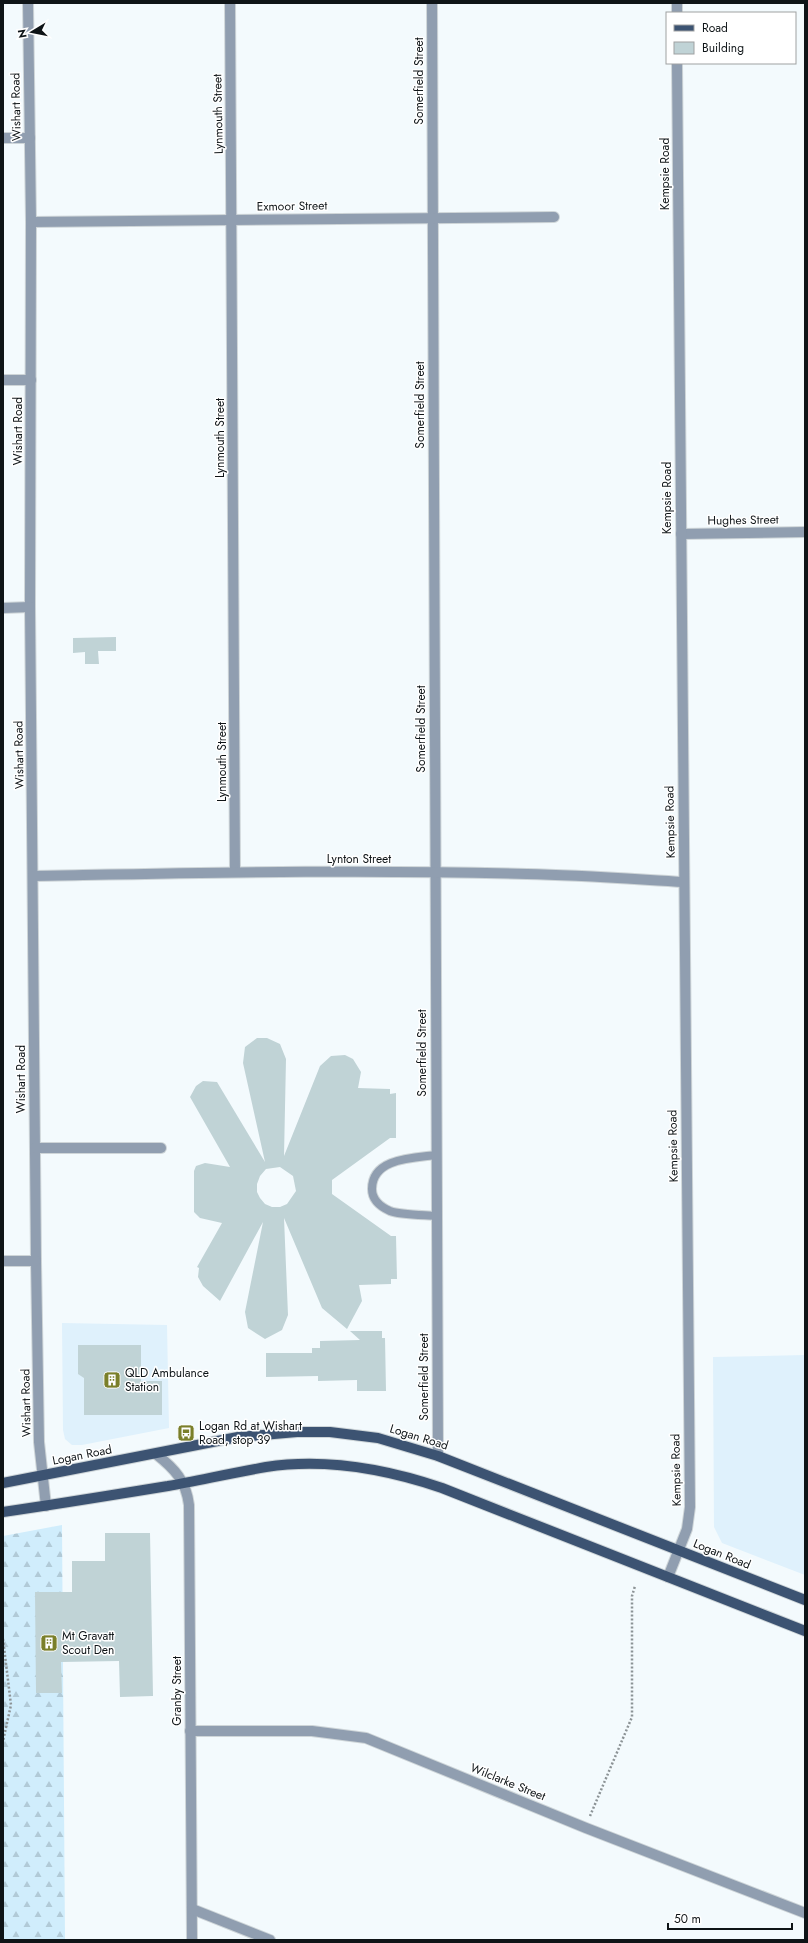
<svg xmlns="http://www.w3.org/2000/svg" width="808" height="1943" font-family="Jost,sans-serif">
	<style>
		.built { fill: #dff1fc }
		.forest { fill: url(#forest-firs) }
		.building { fill: #c0d3d6; fill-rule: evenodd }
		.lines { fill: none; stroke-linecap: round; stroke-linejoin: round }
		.lane-casing { stroke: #ced5d8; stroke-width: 10 }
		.street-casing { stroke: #ced5d8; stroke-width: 12 }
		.primary-casing { stroke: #ced5d8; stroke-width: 12 }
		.path { stroke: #8c9396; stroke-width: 2.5; stroke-dasharray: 2 2; stroke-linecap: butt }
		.lane { stroke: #909eb0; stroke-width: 8 }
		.street { stroke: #909eb0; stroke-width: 10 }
		.primary { stroke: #3c5372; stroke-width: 10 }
		.labels { text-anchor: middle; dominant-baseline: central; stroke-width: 3; stroke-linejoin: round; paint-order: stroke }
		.street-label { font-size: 12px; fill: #0e1417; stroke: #fff }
		.poi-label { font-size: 12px; fill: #0e1417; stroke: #fff; text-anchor: start }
	</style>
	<defs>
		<pattern id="forest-firs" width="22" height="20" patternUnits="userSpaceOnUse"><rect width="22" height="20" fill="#d0edfc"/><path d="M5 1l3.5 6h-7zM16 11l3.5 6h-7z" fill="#b1cad7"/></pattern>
	</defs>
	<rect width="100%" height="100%" fill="#f3fafd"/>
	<!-- built -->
	<g class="built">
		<polygon points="62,1323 167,1325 169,1428 82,1445 72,1445 65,1439 63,1430"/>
		<polygon points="805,1355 805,1575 722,1543 714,1527 713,1357"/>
	</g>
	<!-- forest -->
	<polygon class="forest" points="62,1525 65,1940 3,1940 3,1536"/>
	<!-- building -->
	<g class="building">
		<polygon points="116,637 116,651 98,651 99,664 85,664 85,652 73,653 73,638"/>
		<path d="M 257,1038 L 267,1038 L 280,1044 L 286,1059 L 284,1156 L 320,1066 L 331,1056 L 345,1055 L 353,1059 L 361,1072 L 358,1088 L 390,1089 L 390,1094 L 396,1093 L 396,1138 L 390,1138 L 332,1180 L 332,1194 L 391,1236 L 396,1236 L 397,1279 L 391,1279 L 391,1284 L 359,1285 L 362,1301 L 347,1329 L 322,1308 L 284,1218 L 288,1315 L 282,1330 L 265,1339 L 248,1328 L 245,1312 L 263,1222 L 220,1301 L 203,1286 L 198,1277 L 199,1268 L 197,1267 L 222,1223 L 200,1218 L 194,1212 L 194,1171 L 196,1166 L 205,1163 L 230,1167 L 190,1097 L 196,1086 L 203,1081 L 217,1082 L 265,1162 L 243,1063 L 245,1047 ZM 280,1167 L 293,1176 L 296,1191 L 287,1204 L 280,1207 L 272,1207 L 265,1204 L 260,1198 L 257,1192 L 257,1184 L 260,1176 L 266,1169 Z"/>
		<polygon points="350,1331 382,1331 382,1338 385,1338 386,1391 357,1391 357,1380 318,1381 318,1376 266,1377 266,1353 312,1353 312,1348 320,1348 320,1341 360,1340"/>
		<polygon points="78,1345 141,1345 141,1381 162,1381 162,1415 84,1415 84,1378 78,1374"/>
		<polygon points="105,1533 150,1533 153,1696 120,1697 119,1661 61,1662 62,1693 36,1693 35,1592 72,1592 72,1561 105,1561"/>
	</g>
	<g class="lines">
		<!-- lane casing -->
		<g class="lane-casing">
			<path id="lane" d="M 436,1155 C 413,1158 372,1158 372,1189 C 372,1200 381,1207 390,1211 C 400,1215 425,1215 436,1216"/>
		</g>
		<!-- street casing -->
		<g class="street-casing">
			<g id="street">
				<polyline points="28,3 31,222 30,607 36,1261 39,1442 46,1506"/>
				<polyline points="230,3 235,872"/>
				<polyline points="432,3 438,1456"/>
				<polyline points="677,3 677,13"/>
				<polyline points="3,138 30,138"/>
				<polyline points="31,222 554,217"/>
				<polyline points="3,380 31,380"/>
				<polyline points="681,534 805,532"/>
				<polyline points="3,608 30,607"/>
				<path d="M 33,876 C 198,873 362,869 527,874 C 579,875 632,879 684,882"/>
				<polyline points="35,1148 161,1148"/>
				<polyline points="3,1261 36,1261"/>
				<path d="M 156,1454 C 175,1469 186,1481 189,1505 L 192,1940"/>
				<polyline points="668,1577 687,1529 690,1507 677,63"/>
				<polyline points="190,1731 312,1731 366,1738 586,1828 805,1913"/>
				<polyline points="192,1909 270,1940"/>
			</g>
		</g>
		<!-- primary casing -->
		<g class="primary-casing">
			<g id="primary">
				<polyline points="3,1483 238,1437 297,1432 330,1432 378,1438 438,1456 805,1600"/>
				<path d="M 3,1512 C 58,1504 113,1495 168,1486 C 200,1480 233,1473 266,1467 C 325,1458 386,1469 442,1488 L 805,1631"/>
			</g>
		</g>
		<!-- path -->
		<g class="path">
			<polyline points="3,1639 11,1705 3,1741"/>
			<polyline points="590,1816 632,1717 632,1596 635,1586"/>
		</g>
		<!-- lane -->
		<use href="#lane" class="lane"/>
		<!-- street -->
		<use href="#street" class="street"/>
		<!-- primary -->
		<use href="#primary" class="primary"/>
	</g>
	<!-- icons -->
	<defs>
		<g id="building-square" transform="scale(0.9)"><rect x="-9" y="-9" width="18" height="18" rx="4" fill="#7a7f2a" stroke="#fff"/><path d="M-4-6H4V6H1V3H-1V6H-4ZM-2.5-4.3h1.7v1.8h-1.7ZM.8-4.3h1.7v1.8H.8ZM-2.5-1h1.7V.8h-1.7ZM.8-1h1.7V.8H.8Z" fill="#fff"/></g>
		<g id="bus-square" transform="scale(0.9)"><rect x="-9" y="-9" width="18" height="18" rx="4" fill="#7a7f2a" stroke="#fff"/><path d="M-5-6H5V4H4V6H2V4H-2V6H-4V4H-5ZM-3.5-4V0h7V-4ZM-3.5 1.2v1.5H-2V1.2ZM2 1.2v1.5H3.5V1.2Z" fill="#fff"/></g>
	</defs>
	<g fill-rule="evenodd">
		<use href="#building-square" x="112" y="1380"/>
		<use href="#bus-square" x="186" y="1433"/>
		<use href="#building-square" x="49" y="1643"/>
	</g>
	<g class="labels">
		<!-- street labels -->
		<g class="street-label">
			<text transform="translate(419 81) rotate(-90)">Somerfield Street</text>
			<text transform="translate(16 107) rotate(-91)">Wishart Road</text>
			<text transform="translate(218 114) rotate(-91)">Lynmouth Street</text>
			<text transform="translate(665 174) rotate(-90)">Kempsie Road</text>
			<text transform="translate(292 206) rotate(-1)">Exmoor Street</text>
			<text transform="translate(420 405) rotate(-90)">Somerfield Street</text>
			<text transform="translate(18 431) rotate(-90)">Wishart Road</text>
			<text transform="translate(220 438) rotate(-90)">Lynmouth Street</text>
			<text transform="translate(667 498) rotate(-90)">Kempsie Road</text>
			<text transform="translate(743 520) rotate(-1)">Hughes Street</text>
			<text transform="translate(421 729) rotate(-90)">Somerfield Street</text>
			<text transform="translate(19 755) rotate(-91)">Wishart Road</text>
			<text transform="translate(222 762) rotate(-90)">Lynmouth Street</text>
			<text transform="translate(670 822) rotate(-91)">Kempsie Road</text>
			<text x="359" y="859">Lynton Street</text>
			<text transform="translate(422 1053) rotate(-90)">Somerfield Street</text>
			<text transform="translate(21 1079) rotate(-90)">Wishart Road</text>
			<text transform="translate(673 1146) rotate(-91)">Kempsie Road</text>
			<text transform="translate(424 1377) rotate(-90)">Somerfield Street</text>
			<text transform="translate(26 1403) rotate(-91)">Wishart Road</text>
			<text transform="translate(419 1437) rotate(17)">Logan Road</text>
			<text transform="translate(82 1455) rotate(-11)">Logan Road</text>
			<text transform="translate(676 1470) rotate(-91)">Kempsie Road</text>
			<text transform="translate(722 1554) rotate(22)">Logan Road</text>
			<text transform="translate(177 1691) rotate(-90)">Granby Street</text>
			<text transform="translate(508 1782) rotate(22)">Wilclarke Street</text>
		</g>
		<!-- poi labels -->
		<g class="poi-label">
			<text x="125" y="1373">QLD Ambulance<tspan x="125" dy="14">Station</tspan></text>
			<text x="199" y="1426">Logan Rd at Wishart<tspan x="199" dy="14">Road, stop 39</tspan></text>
			<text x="62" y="1636">Mt Gravatt<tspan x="62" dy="14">Scout Den</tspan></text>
		</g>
	</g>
	<!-- border -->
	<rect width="808" height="1943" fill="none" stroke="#0e1417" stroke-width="8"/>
	<!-- legend -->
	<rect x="666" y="12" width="130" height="52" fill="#ffffff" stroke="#9fa1a2"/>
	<rect x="674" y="25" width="20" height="6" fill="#3c5372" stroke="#9fa1a2"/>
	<text x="702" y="32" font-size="12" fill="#0e1417">Road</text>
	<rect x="674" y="42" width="20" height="12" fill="#c0d3d6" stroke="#9fa1a2"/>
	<text x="702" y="52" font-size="12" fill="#0e1417">Building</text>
	<!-- north arrow -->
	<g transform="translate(32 32) rotate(260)" stroke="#ffffff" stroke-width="3" paint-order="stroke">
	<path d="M0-3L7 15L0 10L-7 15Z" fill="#0e1417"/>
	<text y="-6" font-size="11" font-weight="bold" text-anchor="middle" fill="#0e1417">N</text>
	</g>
	<!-- scale -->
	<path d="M668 1923v6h124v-6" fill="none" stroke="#0e1417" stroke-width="2"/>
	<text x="674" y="1923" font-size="12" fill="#0e1417" stroke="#ffffff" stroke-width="3" paint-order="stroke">50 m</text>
</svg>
